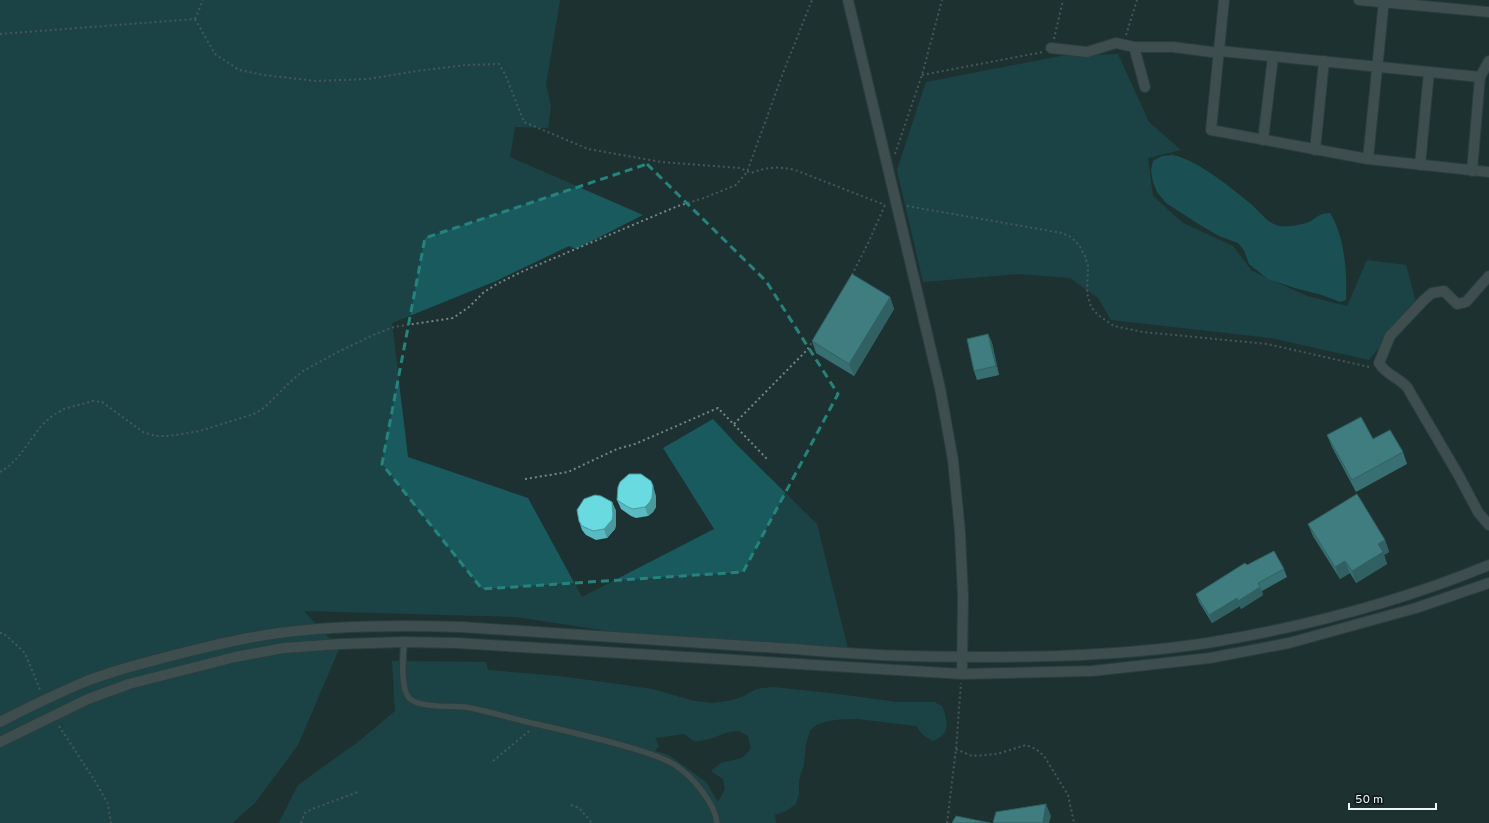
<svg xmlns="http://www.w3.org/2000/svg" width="1489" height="823" font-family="Overpass,sans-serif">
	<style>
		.green { fill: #195a5e; fill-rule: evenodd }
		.water { fill: #17777c }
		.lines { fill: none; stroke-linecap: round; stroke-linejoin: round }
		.service-casing { stroke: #3a4d4e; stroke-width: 8 }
		.minor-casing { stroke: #3a4d4e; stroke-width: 12 }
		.tertiary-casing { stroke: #3a4d4e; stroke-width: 12 }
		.path { stroke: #768687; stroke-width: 2; stroke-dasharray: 2 3; stroke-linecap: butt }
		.service { stroke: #667070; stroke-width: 5.5 }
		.minor { stroke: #667070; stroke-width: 10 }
		.tertiary { stroke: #667070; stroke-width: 10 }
		.wall { fill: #59bbc1 }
		.shaded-wall { fill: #49999d }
		.building { fill: #68dae0; stroke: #49999d }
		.marked { fill: none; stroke: #25837c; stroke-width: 3; stroke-dasharray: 8 5; stroke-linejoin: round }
	</style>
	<rect width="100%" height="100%" fill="#1d3132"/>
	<!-- green -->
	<g class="green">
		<polygon points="0,0 560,0 546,85 551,106 548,128 515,127 510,157 643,215 576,249 569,246 496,281 392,323 408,457 528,498 582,597 714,529 663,448 713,419 738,446 817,524 848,649 608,631 516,617 304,611 339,649 298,745 255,803 232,823 0,823"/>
		<polygon points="1118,54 1149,122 1181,150 1148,158 1153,196 1183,223 1233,246 1252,271 1307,296 1347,306 1367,260 1406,265 1416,302 1369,360 1271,338 1111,320 1098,298 1070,278 1019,274 923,282 897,170 926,82 1061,56"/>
		<path d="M 392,661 L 486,662 L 488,670 L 559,676 L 625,685 L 652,689 L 694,701 L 713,703 L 733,700 L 744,696 L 756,689 L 773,687 L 830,693 L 897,702 L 934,702 L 942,706 C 948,721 951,734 933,741 L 923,735 L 916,726 L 858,719 L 843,719 L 829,721 L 818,724 L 810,730 L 806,744 L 804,764 L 799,780 L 799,794 L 796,804 L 786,811 L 775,815 L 776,823 L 279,823 L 298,785 L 358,742 L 395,711 ZM 739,731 L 748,736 L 751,749 L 742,758 L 721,763 L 711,771 L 723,779 L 725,789 L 718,802 L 706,782 L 669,755 L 655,751 L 659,746 L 655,738 L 684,734 L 694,741 L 700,741 L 710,739 L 728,732 Z"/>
	</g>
	<!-- water -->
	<path class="water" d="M 1173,155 C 1199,161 1230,187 1251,204 C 1260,212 1268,224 1280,226 C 1289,227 1303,225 1311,221 C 1318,216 1321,213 1330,213 C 1345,237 1347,273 1346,300 L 1340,302 L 1322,295 L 1295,288 L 1268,279 L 1249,264 L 1244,250 L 1238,243 L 1219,236 L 1197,223 L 1166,203 L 1157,192 L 1153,182 L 1151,170 L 1153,161 L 1162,156 Z"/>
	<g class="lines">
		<!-- service casing -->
		<g class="service-casing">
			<path id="service" d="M 404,642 C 403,656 400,687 409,698 C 418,708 452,706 465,707 C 489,711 513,719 536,724 C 567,731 597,738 628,747 C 644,752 661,756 675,765 C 692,776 715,803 717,823"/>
		</g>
		<!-- minor casing -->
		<g class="minor-casing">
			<g id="minor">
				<polyline points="1224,0 1211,130 1368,159 1489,172"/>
				<polyline points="1359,0 1489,12"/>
				<polyline points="1134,47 1145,87"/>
				<polyline points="1051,48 1087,52 1116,43 1134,47 1173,47 1219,53"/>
				<polyline points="1220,51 1480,77"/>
				<polyline points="1263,140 1273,57"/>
				<polyline points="1315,150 1324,61"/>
				<polyline points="1368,159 1384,0"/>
				<polyline points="1420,165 1429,72"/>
				<polyline points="1472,171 1480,77 1489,61"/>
				<path d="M 1489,276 L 1466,302 L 1457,304 L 1444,291 L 1432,293 L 1424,300 L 1390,336 L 1379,363 C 1386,375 1398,377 1407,387 L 1459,476 L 1478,512 L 1489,525"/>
			</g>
		</g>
		<!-- tertiary casing -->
		<g class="tertiary-casing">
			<g id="tertiary">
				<polyline points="848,0 940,388 953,460 960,532 963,596 962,674"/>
				<path d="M 0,722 C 27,708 54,695 82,683 C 108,672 136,665 163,658 C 201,648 240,638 279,633 C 339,625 400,625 461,627 C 556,633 652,639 748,646 C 802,649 856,655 910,656 C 1008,658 1109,658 1207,643 C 1304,627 1399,602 1489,565"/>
				<polyline points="0,742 88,699 129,684 235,657 284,648 341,644 404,642 457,643 962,674 1092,671 1210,658 1289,643 1416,608 1489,583"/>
			</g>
		</g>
		<!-- path -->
		<g class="path">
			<path d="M 195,19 L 215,54 L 239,70 L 264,75 L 316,81 L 368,79 L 417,71 L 466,65 L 499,64 L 505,74 L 524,122 L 588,149 L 661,162 L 740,168 L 751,173 C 767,167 778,166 795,170 L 885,205"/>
			<polyline points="195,19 203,0"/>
			<polyline points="0,34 195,19"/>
			<polyline points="1126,35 1137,0"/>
			<polyline points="1054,39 1063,0"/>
			<polyline points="922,75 1043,52"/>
			<polyline points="895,154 922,75 942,0"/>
			<polyline points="907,206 1062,233 1071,237 1079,245 1085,256 1088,266 1087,293 1091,307 1098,315 1114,326 1143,332 1267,344 1369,367"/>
			<polyline points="852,275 869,241 885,205"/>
			<polyline points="734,424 807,350 813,341"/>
			<polyline points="0,472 9,466 19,456 41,426 52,416 64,409 93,401 102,402 143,432 156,436 169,436 200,431 254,414 264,408 289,383 303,371 338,352 373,335 394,327 453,318 469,307 484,292 497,284 521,272 678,206 704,198 736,185 747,172 783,73 812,0"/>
			<polyline points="525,479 568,472 617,449 635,444 718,408 767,459"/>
			<polyline points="0,633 3,633 9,638 25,653 40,690"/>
			<polyline points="59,726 95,781 108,804 111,823"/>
			<polyline points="956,749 972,756 997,754 1026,745 1036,749 1044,756 1068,795 1074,823"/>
			<polyline points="493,761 529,731"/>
			<polyline points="571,805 579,808 592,823"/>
			<polyline points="301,823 305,813 312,809 358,792"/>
			<polyline points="947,823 956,749 961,683"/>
		</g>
		<!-- service -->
		<use href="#service" class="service"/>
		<!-- minor -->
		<use href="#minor" class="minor"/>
		<!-- tertiary -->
		<use href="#tertiary" class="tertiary"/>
	</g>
	<!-- wall -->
	<g class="wall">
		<polygon points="890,297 894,309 854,376 816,353 812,341"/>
		<polygon points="988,334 992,343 999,375 977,380 974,371"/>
		<polygon points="1327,435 1373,439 1403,452 1407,464 1356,492 1332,447"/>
		<polygon points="656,496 656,507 653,512 648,516 636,518 631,516 621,509 617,500"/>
		<polygon points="612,502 616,511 616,524 615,529 607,538 596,540 586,535 582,530 579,521"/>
		<polygon points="1308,524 1385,540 1389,552 1384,555 1387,564 1356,583 1350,573 1340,579 1313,536"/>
		<polygon points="1247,565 1284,569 1287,577 1262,591 1263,595 1241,609 1240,606 1212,623 1199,602 1196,594"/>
	</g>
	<!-- shaded-wall -->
	<g class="shaded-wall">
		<polygon points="890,297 894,309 854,376 849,364"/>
		<polygon points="988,334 992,343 999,375 996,366"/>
		<polygon points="653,486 656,496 656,507 653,512 648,516 645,507"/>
		<polygon points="612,502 616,511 616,524 615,529 607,538 604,529"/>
		<polygon points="1385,540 1389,552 1384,555 1387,564 1356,583 1352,571 1378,544"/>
		<polygon points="1345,561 1350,573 1340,579 1335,567"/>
		<polygon points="1260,587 1263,595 1241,609 1238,601"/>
		<polygon points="1237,598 1240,606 1212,623 1209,615"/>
		<polygon points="1046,804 1051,816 1049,823 1043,823"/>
	</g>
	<!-- building -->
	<g class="building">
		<polygon points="852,274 890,297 849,364 812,341"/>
		<polygon points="988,334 996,366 974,371 967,339"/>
		<polygon points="1361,417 1373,439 1390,430 1403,452 1352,480 1327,435"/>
		<polygon points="629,474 641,474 651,481 653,486 652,498 649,503 645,507 633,509 628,507 617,500 618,487 620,482"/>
		<polygon points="1357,494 1385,540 1378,544 1383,552 1352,571 1345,561 1335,567 1308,524"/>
		<polygon points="595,495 601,496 612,502 613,515 612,520 604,529 593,531 582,526 579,521 577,510 584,499"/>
		<polygon points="1274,551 1284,569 1258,583 1260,587 1238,601 1237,598 1209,615 1196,594 1245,563 1247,565"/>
		<polygon points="1046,804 1043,823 993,823 996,812"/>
		<polygon points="956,816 990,823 952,823"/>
	</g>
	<!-- marked area -->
	<path d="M0 0H1489V823H0ZM 647,164 L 766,281 L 838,394 L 743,572 L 482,589 L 382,464 L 425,238 Z" fill="#1d3132" fill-opacity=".55" fill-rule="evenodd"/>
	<path class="marked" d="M 647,164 L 766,281 L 838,394 L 743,572 L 482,589 L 382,464 L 425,238 Z"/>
	<!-- scale -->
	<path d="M1349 803v6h87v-6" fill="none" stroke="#ebf7f8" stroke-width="2"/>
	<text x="1355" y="803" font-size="12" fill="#ebf7f8" stroke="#0f1718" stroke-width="3" paint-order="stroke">50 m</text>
</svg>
